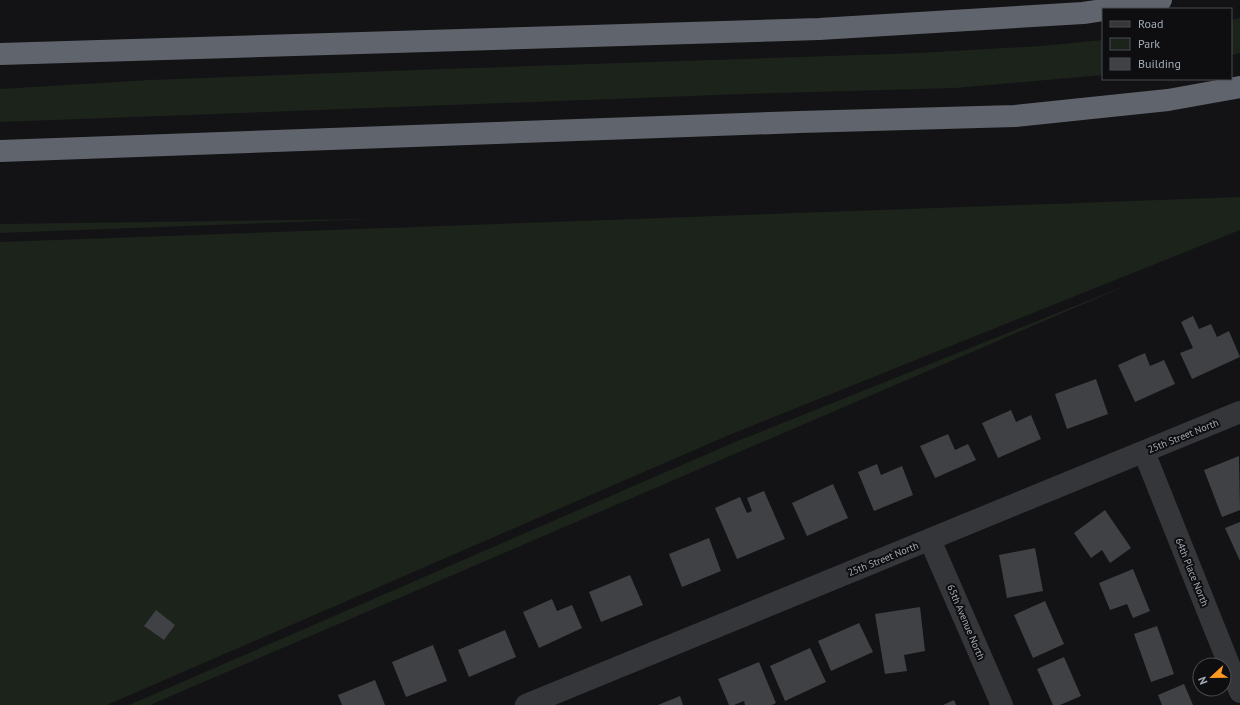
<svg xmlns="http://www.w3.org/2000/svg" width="1240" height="705" font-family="'PT Sans',sans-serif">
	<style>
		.green { fill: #1b231b }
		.building { fill: #3f4145 }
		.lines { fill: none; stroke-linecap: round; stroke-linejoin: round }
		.minor { stroke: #34363a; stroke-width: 22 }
		.highway { stroke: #60646c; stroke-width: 22 }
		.labels { text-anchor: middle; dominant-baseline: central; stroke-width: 4; stroke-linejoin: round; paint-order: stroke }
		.street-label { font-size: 10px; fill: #a4acb6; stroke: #0e0e10 }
	</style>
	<rect width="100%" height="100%" fill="#131315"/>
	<!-- green -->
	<g class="green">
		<polygon points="1240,18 1240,53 1231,55 1231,20"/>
		<polygon points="1103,40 1103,75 955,88 745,94 0,122 0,89 149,80 443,69 918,53 1041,46"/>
		<polygon points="1240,197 1240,230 729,435 107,705 0,705 0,242"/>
		<polygon points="375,219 0,233 0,224"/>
		<polygon points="1135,282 150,705 129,705 735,442"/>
	</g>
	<!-- building -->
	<g class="building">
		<polygon points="1193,316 1199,329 1211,324 1217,337 1229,331 1240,357 1192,379 1180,353 1193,348 1181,322"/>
		<polygon points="1145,353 1150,366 1164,360 1175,384 1135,402 1118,365"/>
		<polygon points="1096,379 1108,414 1067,429 1055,394"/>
		<polygon points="1011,410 1016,422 1031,415 1041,439 998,458 982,423"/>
		<polygon points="948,434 955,450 968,444 976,460 935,478 920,446"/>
		<polygon points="1239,456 1240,510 1222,517 1204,470"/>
		<polygon points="877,464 881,475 902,466 913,495 874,511 858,472"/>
		<polygon points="833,484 848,518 807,536 792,503"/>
		<polygon points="764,491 785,539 737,559 715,508 740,497 747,513 752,511 747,498"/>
		<polygon points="1105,510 1131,548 1110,563 1102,550 1091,558 1074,533"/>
		<polygon points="1240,522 1240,561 1225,528"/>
		<polygon points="709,538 721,571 682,587 669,554"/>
		<polygon points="1035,548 1043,591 1007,598 999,555"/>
		<polygon points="1133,569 1150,611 1133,618 1127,604 1110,610 1099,583"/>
		<polygon points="630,575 643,605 601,622 589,592"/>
		<polygon points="552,599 557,611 572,605 582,628 539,648 523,612"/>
		<polygon points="1045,601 1064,644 1033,658 1014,615"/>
		<polygon points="920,607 925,651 904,655 907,671 885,674 875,614"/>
		<polygon points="156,610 175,625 164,640 144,626"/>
		<polygon points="859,623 873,652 831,671 818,641"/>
		<polygon points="1157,626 1174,674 1151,682 1134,634"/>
		<polygon points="505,630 516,657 469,677 458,650"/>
		<polygon points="433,645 447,681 406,697 392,662"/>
		<polygon points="810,648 826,682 785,701 770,666"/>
		<polygon points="1064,657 1081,696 1060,705 1053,705 1037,669"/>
		<polygon points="759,662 776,703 772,705 745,705 744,701 734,705 729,705 718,679"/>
		<polygon points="375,680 385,705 342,705 338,695"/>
		<polygon points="1184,684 1193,705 1162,705 1158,695"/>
		<polygon points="680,696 683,705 658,705"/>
		<polygon points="954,700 956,705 943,705"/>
	</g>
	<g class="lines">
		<!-- minor -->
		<g class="minor">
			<polyline points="1144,452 1240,692"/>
			<polyline points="930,540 1002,705"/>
			<polyline points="526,705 1240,412"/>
		</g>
		<!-- highway -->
		<g class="highway">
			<polyline points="1108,9 1161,0"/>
			<polyline points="0,54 819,29 1083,13 1103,10"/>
			<polyline points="0,151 800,122 1015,116 1168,100 1240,87"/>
		</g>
	</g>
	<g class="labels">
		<!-- street labels -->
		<g class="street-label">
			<text transform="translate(1183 436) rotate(-22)">25th Street North</text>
			<text transform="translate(883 559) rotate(-22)">25th Street North</text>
			<text transform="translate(1192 572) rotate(68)">64th Place North</text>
			<text transform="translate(966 622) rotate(67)">65th Avenue North</text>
		</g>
	</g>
	<!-- legend -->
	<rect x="1102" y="8" width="130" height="72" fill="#0e0e10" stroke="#4a4d52"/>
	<rect x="1110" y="21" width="20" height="6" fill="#34363a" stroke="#4a4d52"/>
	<text x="1138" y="28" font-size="12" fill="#a4acb6">Road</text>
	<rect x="1110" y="38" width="20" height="12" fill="#1b231b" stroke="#4a4d52"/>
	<text x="1138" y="48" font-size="12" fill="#a4acb6">Park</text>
	<rect x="1110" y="58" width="20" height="12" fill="#3f4145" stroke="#4a4d52"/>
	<text x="1138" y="68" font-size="12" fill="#a4acb6">Building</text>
	<!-- north arrow -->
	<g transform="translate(1212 677) rotate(248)"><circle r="19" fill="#0e0e10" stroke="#4a4d52"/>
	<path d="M0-3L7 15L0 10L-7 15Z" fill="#fd9923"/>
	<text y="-6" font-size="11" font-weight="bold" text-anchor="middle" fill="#a4acb6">N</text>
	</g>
</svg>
